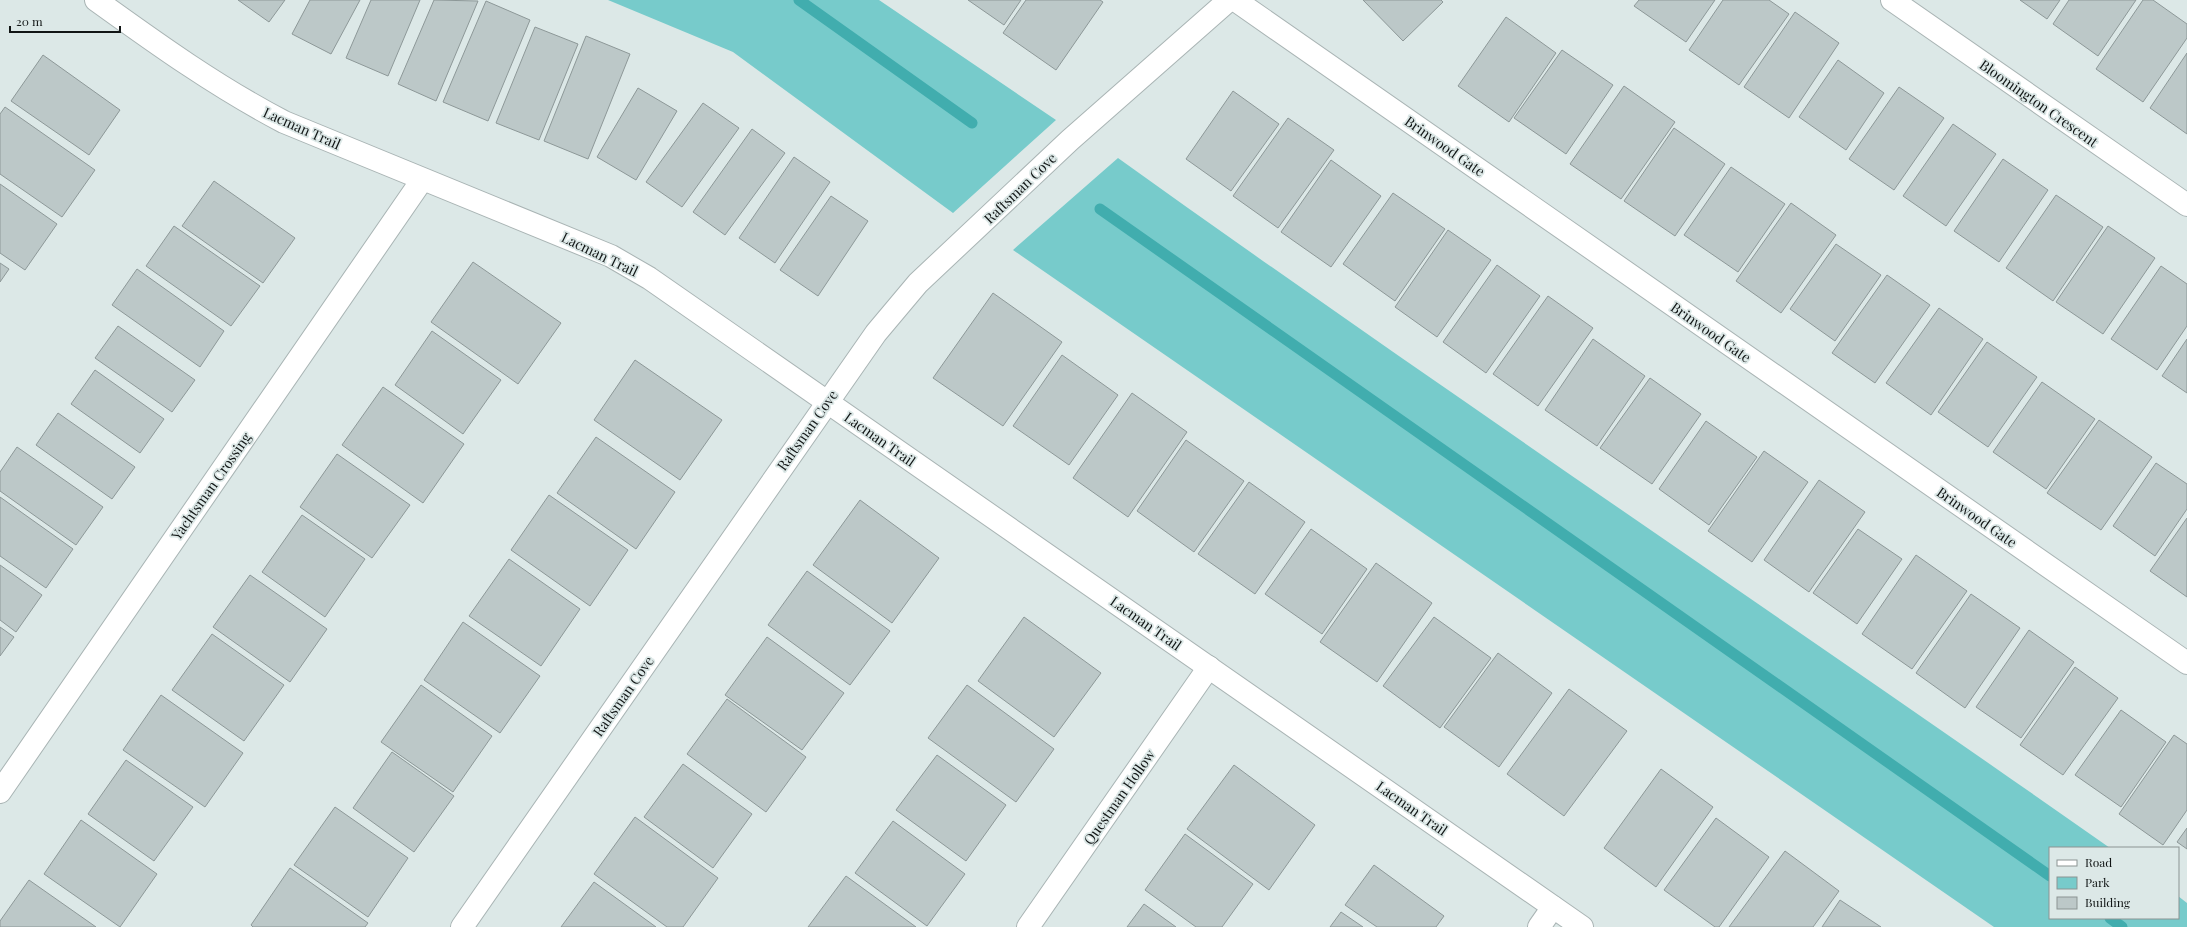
<svg xmlns="http://www.w3.org/2000/svg" width="2187" height="927" font-family="'Playfair Display',serif">
	<style>
		.green { fill: #77cbcb }
		.lines { fill: none; stroke-linecap: round; stroke-linejoin: round }
		.stream { stroke: #41adae; stroke-width: 11 }
		.building { fill: #bcc8c8; stroke: #8d9898 }
		.minor-casing { stroke: #a9b4b4; stroke-width: 24 }
		.tertiary-casing { stroke: #a9b4b4; stroke-width: 24 }
		.minor { stroke: #fff; stroke-width: 22 }
		.tertiary { stroke: #fff; stroke-width: 22 }
		.labels { text-anchor: middle; dominant-baseline: central; stroke-width: 3.5; stroke-linejoin: round; paint-order: stroke }
		.street-label { font-size: 14px; fill: #111515; stroke: #dce8e7 }
	</style>
	<rect width="100%" height="100%" fill="#dce8e7"/>
	<!-- green -->
	<g class="green">
		<polygon points="608,0 879,0 1056,120 953,213 733,52"/>
		<path d="M 1118,158 C 1446,393 1781,617 2110,848 L 2050,848 L 2050,918 L 2178,918 L 2178,896 L 2187,903 L 2187,927 L 1994,927 L 1013,250 Z"/>
	</g>
	<g class="lines">
		<!-- stream -->
		<g class="stream">
			<polyline points="799,0 972,123"/>
			<polyline points="1100,209 2050,876"/>
			<polyline points="2110,918 2122,927"/>
		</g>
	</g>
	<!-- building -->
	<g class="building">
		<polygon points="238,0 285,0 269,22"/>
		<polygon points="310,0 360,0 331,54 292,34"/>
		<polygon points="371,0 420,0 388,76 346,58"/>
		<polygon points="434,0 478,1 436,101 398,84"/>
		<polygon points="968,0 1021,0 1004,25"/>
		<polygon points="1026,0 1100,0 1103,2 1056,70 1003,33"/>
		<polygon points="1363,0 1441,0 1443,2 1403,41"/>
		<polygon points="1639,0 1715,0 1686,42 1634,6"/>
		<polygon points="1723,0 1769,0 1789,14 1739,85 1689,50"/>
		<polygon points="2020,0 2060,0 2047,19"/>
		<polygon points="2069,0 2136,0 2098,56 2053,24"/>
		<polygon points="2143,0 2153,0 2187,24 2187,38 2143,102 2096,69"/>
		<polygon points="486,1 530,20 488,121 443,102"/>
		<polygon points="1795,12 1839,43 1789,118 1744,87"/>
		<polygon points="1506,17 1556,53 1509,122 1458,86"/>
		<polygon points="535,27 578,44 539,140 496,123"/>
		<polygon points="586,36 630,54 588,159 544,141"/>
		<polygon points="1562,50 1613,85 1566,154 1514,118"/>
		<polygon points="2187,53 2187,134 2150,108"/>
		<polygon points="43,55 120,110 89,155 11,101"/>
		<polygon points="1838,60 1884,93 1846,150 1799,117"/>
		<polygon points="1624,86 1675,122 1621,199 1570,164"/>
		<polygon points="1899,87 1944,118 1894,190 1849,159"/>
		<polygon points="638,88 677,111 636,180 597,157"/>
		<polygon points="1233,91 1279,124 1231,191 1186,159"/>
		<polygon points="703,103 739,128 682,207 646,182"/>
		<polygon points="5,107 95,170 62,217 0,174 0,114"/>
		<polygon points="1288,118 1334,150 1278,228 1233,196"/>
		<polygon points="1953,124 1996,154 1946,226 1903,196"/>
		<polygon points="1674,128 1725,164 1675,236 1624,201"/>
		<polygon points="752,129 785,153 725,235 693,212"/>
		<polygon points="794,157 830,182 775,263 739,238"/>
		<polygon points="2003,159 2048,190 1999,262 1954,231"/>
		<polygon points="1331,160 1381,196 1331,267 1281,232"/>
		<polygon points="1731,167 1785,204 1738,272 1684,235"/>
		<polygon points="214,181 295,238 263,283 182,226"/>
		<polygon points="0,184 57,224 25,270 0,253"/>
		<polygon points="1393,193 1445,229 1395,301 1343,264"/>
		<polygon points="2056,195 2103,227 2053,301 2006,268"/>
		<polygon points="831,196 868,221 818,296 780,270"/>
		<polygon points="1791,203 1836,235 1781,313 1736,281"/>
		<polygon points="174,226 260,286 231,326 146,266"/>
		<polygon points="2108,226 2155,258 2103,334 2056,302"/>
		<polygon points="1448,230 1491,260 1437,337 1395,307"/>
		<polygon points="1836,244 1881,275 1835,341 1790,309"/>
		<polygon points="473,262 561,323 518,384 431,322"/>
		<polygon points="0,263 9,269 0,282"/>
		<polygon points="1497,265 1540,296 1486,373 1443,342"/>
		<polygon points="2161,266 2187,284 2187,326 2157,370 2111,339"/>
		<polygon points="137,269 224,331 200,367 112,305"/>
		<polygon points="1887,275 1930,305 1875,383 1832,353"/>
		<polygon points="993,293 1062,342 1003,426 933,378"/>
		<polygon points="1548,296 1593,328 1538,406 1493,374"/>
		<polygon points="1939,308 1983,339 1931,415 1886,383"/>
		<polygon points="118,326 195,380 172,412 95,358"/>
		<polygon points="432,331 501,380 463,434 395,385"/>
		<polygon points="1593,339 1645,376 1597,446 1545,410"/>
		<polygon points="2187,339 2187,393 2162,376"/>
		<polygon points="1987,342 2037,377 1988,447 1938,412"/>
		<polygon points="1062,355 1118,395 1069,465 1013,426"/>
		<polygon points="635,360 722,420 680,480 594,420"/>
		<polygon points="95,370 164,419 140,453 71,404"/>
		<polygon points="1650,378 1701,414 1652,484 1600,448"/>
		<polygon points="2042,382 2095,419 2046,489 1993,452"/>
		<polygon points="383,387 464,444 423,503 342,445"/>
		<polygon points="1132,393 1187,432 1128,517 1073,478"/>
		<polygon points="58,413 135,467 112,499 36,445"/>
		<polygon points="2099,420 2152,457 2101,530 2047,493"/>
		<polygon points="1706,421 1757,457 1709,525 1659,489"/>
		<polygon points="596,437 675,492 636,549 557,493"/>
		<polygon points="1186,440 1244,481 1194,552 1137,511"/>
		<polygon points="17,447 103,507 76,545 0,491 0,472"/>
		<polygon points="1764,451 1808,482 1752,562 1708,531"/>
		<polygon points="337,454 410,505 372,558 300,507"/>
		<polygon points="2156,463 2187,484 2187,509 2155,556 2113,526"/>
		<polygon points="1819,480 1865,512 1809,592 1764,560"/>
		<polygon points="1249,482 1305,522 1255,594 1198,554"/>
		<polygon points="549,495 628,550 590,606 511,550"/>
		<polygon points="0,497 73,549 46,588 0,556"/>
		<polygon points="860,500 939,558 892,623 813,565"/>
		<polygon points="302,515 365,559 325,617 262,572"/>
		<polygon points="2187,518 2187,597 2150,571"/>
		<polygon points="1311,529 1367,569 1322,634 1265,594"/>
		<polygon points="1858,529 1902,559 1857,624 1813,593"/>
		<polygon points="1916,555 1967,591 1912,669 1862,634"/>
		<polygon points="509,559 580,609 541,666 469,616"/>
		<polygon points="1376,563 1432,603 1377,682 1320,642"/>
		<polygon points="0,565 42,595 16,632 0,620"/>
		<polygon points="807,571 890,631 850,685 768,625"/>
		<polygon points="250,575 327,629 290,682 213,627"/>
		<polygon points="1971,594 2020,628 1965,708 1916,673"/>
		<polygon points="1024,617 1101,673 1054,737 978,681"/>
		<polygon points="1434,617 1491,658 1440,728 1383,686"/>
		<polygon points="463,622 540,676 500,733 424,680"/>
		<polygon points="0,627 14,637 0,656"/>
		<polygon points="2029,630 2074,662 2021,738 1976,707"/>
		<polygon points="212,634 284,685 244,741 172,690"/>
		<polygon points="767,637 844,693 802,750 725,695"/>
		<polygon points="1498,653 1552,693 1499,767 1444,727"/>
		<polygon points="2075,667 2118,698 2063,775 2020,745"/>
		<polygon points="421,685 492,736 453,792 381,742"/>
		<polygon points="967,685 1054,749 1016,802 928,738"/>
		<polygon points="1569,689 1627,731 1564,816 1507,774"/>
		<polygon points="161,695 243,753 205,807 123,750"/>
		<polygon points="727,699 806,757 766,812 687,754"/>
		<polygon points="2121,710 2166,742 2121,807 2075,775"/>
		<polygon points="2174,735 2187,744 2187,810 2163,845 2119,814"/>
		<polygon points="392,752 454,796 414,852 353,808"/>
		<polygon points="937,755 1006,805 966,861 896,810"/>
		<polygon points="126,760 193,807 154,861 88,814"/>
		<polygon points="683,764 752,814 713,868 644,817"/>
		<polygon points="1234,765 1315,825 1269,890 1187,829"/>
		<polygon points="1661,769 1713,807 1656,887 1604,848"/>
		<polygon points="335,807 408,858 368,917 294,865"/>
		<polygon points="635,817 718,878 683,927 667,927 594,874"/>
		<polygon points="1716,818 1769,857 1719,927 1715,927 1664,890"/>
		<polygon points="81,820 157,874 120,927 44,874"/>
		<polygon points="893,821 965,874 927,926 855,873"/>
		<polygon points="2187,828 2187,849 2177,842"/>
		<polygon points="1185,834 1253,884 1222,927 1196,927 1145,890"/>
		<polygon points="1785,851 1839,891 1813,927 1729,927"/>
		<polygon points="1374,865 1444,916 1436,927 1377,927 1345,905"/>
		<polygon points="290,868 368,923 365,927 253,927 251,925"/>
		<polygon points="846,876 916,927 808,927"/>
		<polygon points="29,880 96,927 0,927 0,921"/>
		<polygon points="594,882 656,927 561,927"/>
		<polygon points="1840,900 1881,927 1822,927"/>
		<polygon points="1144,904 1176,927 1127,927"/>
		<polygon points="1341,912 1363,927 1330,927"/>
	</g>
	<g class="lines">
		<!-- minor casing -->
		<g class="minor-casing">
			<g id="minor">
				<path d="M 96,0 C 157,44 217,87 284,122 L 611,256 L 649,278 L 1582,927"/>
				<polyline points="1235,0 2187,663"/>
				<polyline points="1892,0 2187,205"/>
				<polyline points="0,792 422,180"/>
				<polyline points="1028,927 1209,667"/>
				<polyline points="1539,927 1553,907"/>
			</g>
		</g>
		<!-- tertiary casing -->
		<g class="tertiary-casing">
			<polyline id="tertiary" points="462,927 876,333 918,283 1070,140 1229,0"/>
		</g>
		<!-- minor -->
		<use href="#minor" class="minor"/>
		<!-- tertiary -->
		<use href="#tertiary" class="tertiary"/>
	</g>
	<g class="labels">
		<!-- street labels -->
		<g class="street-label">
			<text transform="translate(2039 103) rotate(35)">Bloomington Crescent</text>
			<text transform="translate(302 128) rotate(24)">Lacman Trail</text>
			<text transform="translate(1445 146) rotate(35)">Brinwood Gate</text>
			<text transform="translate(1020 188) rotate(-44)">Raftsman Cove</text>
			<text transform="translate(600 254) rotate(26)">Lacman Trail</text>
			<text transform="translate(1711 332) rotate(35)">Brinwood Gate</text>
			<text transform="translate(807 430) rotate(-55)">Raftsman Cove</text>
			<text transform="translate(880 439) rotate(35)">Lacman Trail</text>
			<text transform="translate(211 486) rotate(-55)">Yachtsman Crossing</text>
			<text transform="translate(1977 517) rotate(35)">Brinwood Gate</text>
			<text transform="translate(1146 623) rotate(35)">Lacman Trail</text>
			<text transform="translate(623 696) rotate(-55)">Raftsman Cove</text>
			<text transform="translate(1119 797) rotate(-55)">Questman Hollow</text>
			<text transform="translate(1412 808) rotate(35)">Lacman Trail</text>
		</g>
	</g>
	<!-- legend -->
	<rect x="2049" y="847" width="130" height="72" fill="#dce8e7" stroke="#8b9493"/>
	<rect x="2057" y="860" width="20" height="6" fill="#ffffff" stroke="#8b9493"/>
	<text x="2085" y="867" font-size="12" fill="#111515">Road</text>
	<rect x="2057" y="877" width="20" height="12" fill="#77cbcb" stroke="#8b9493"/>
	<text x="2085" y="887" font-size="12" fill="#111515">Park</text>
	<rect x="2057" y="897" width="20" height="12" fill="#bcc8c8" stroke="#8b9493"/>
	<text x="2085" y="907" font-size="12" fill="#111515">Building</text>
	<!-- scale -->
	<path d="M10 26v6h110v-6" fill="none" stroke="#111515" stroke-width="2"/>
	<text x="16" y="26" font-size="12" fill="#111515" stroke="#dce8e7" stroke-width="3" paint-order="stroke">20 m</text>
</svg>
